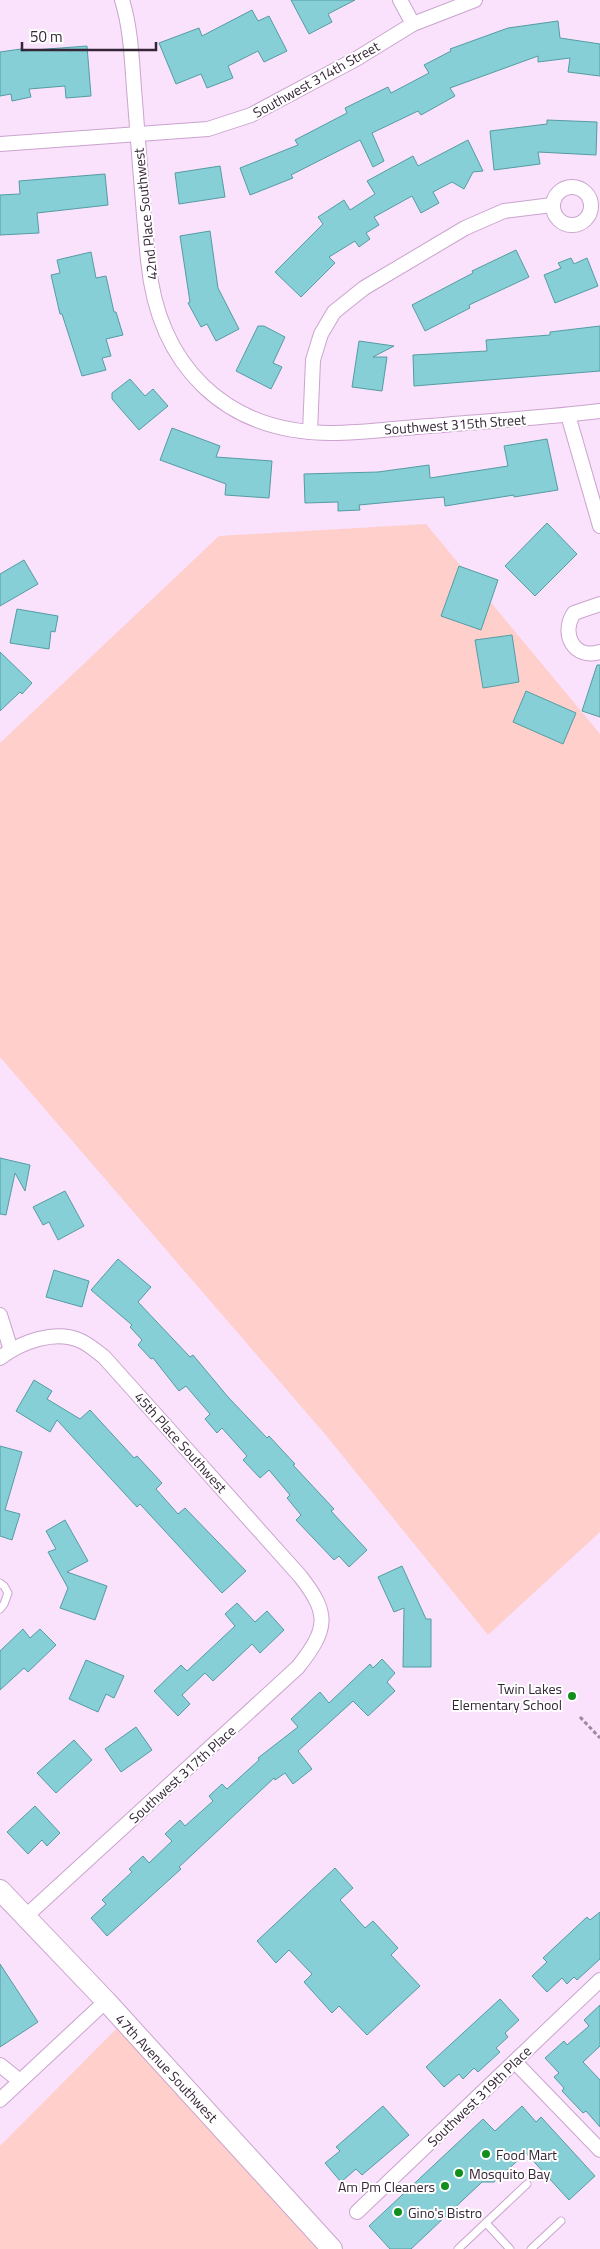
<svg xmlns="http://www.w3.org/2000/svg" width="600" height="2249" font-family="'Titillium Web',sans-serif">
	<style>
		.green { fill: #ffcfcc }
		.building { fill: #86cfd6; stroke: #549ca3 }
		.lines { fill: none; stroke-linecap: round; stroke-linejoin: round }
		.lane-casing { stroke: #caa4ce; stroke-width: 9 }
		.street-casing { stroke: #caa4ce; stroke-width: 16 }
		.secondary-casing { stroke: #caa4ce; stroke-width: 22 }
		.path { stroke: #9e89a0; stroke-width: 3; stroke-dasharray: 4 2.5; stroke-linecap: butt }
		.lane { stroke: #fff; stroke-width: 7 }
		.street { stroke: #fff; stroke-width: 14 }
		.secondary { stroke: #fff; stroke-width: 20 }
		.poi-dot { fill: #118e1b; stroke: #fff; stroke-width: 2 }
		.labels { text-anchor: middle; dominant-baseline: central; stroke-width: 4; stroke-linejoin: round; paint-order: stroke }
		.street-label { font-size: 14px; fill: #352637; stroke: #fff }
		.poi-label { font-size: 14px; fill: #352637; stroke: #fff; text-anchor: start }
	</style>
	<rect width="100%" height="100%" fill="#fae1fc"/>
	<!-- green -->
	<g class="green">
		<polygon points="426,524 600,734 600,1532 488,1635 324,1433 0,1057 0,743 219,536"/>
		<polygon points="123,2022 318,2249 0,2249 0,2146"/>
	</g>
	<!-- building -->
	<g class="building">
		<polygon points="291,0 355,0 328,14 332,22 309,34"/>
		<polygon points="252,10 258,21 269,16 287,51 264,62 258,51 228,66 233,78 207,88 201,74 176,84 159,43 199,28 202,36"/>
		<polygon points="558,21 560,38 600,44 600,76 568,72 570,58 538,62 538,56 450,88 455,96 421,115 418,111 372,133 384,161 373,167 360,140 291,175 293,178 250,195 240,168 298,145 295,140 347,113 345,108 388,87 391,93 429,73 424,65 451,51 450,49 508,28"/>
		<polygon points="87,46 91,96 66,98 65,86 29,89 31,97 12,101 11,94 0,96 0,52 21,49 21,51"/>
		<polygon points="547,120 597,122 596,155 538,152 540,164 494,170 490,131 547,124"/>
		<polygon points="468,140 483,171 473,172 464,189 452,182 433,192 439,203 421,213 412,196 374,217 379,225 366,233 370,239 359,247 355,241 329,257 335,263 301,297 275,272 323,224 318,217 344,200 350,210 375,194 367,181 413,156 418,166"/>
		<polygon points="220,166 225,197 179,204 175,173"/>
		<polygon points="105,174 108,205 37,213 39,233 0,235 0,195 20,194 19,181"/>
		<polygon points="210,231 218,288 239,329 216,341 207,324 201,327 188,303 190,302 180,236"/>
		<polygon points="516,250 529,277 469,305 470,308 425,331 412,305 473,273 472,271"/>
		<polygon points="91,252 96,278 106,276 114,312 116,312 123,335 106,339 111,356 102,358 106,370 82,376 62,314 60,314 51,275 60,273 57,260"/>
		<polygon points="571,258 574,264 587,258 598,286 555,303 544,275 561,268 558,263"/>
		<polygon points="258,326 264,326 285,337 273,363 282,367 271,389 236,371"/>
		<polygon points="600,326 600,371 414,386 413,355 487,351 486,340 550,335 550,332"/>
		<polygon points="359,341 394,346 373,357 387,357 382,391 352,387"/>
		<polygon points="130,379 145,396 153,389 168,406 139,430 112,399 112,393"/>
		<polygon points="172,428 220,446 216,457 272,461 269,498 225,495 226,484 160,460"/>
		<polygon points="547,439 558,490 514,497 514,495 445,506 444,497 359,505 360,510 338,511 338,502 305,503 304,474 378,472 429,465 430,478 508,466 504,446"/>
		<polygon points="547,523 577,554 535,596 505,566"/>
		<polygon points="24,560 38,584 0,606 0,574"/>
		<polygon points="459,566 498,580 481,630 441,616"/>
		<polygon points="17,609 58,616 55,632 51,631 49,649 10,643"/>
		<polygon points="512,635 519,682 483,688 475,640"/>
		<polygon points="0,652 32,683 22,694 20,692 0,711"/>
		<polygon points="597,665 600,665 600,717 582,711"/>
		<polygon points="526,691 576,713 563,744 513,722"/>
		<polygon points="0,1158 30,1165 25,1191 15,1173 6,1215 0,1214"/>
		<polygon points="65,1191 84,1226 58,1240 49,1222 43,1225 33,1207"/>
		<polygon points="118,1259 151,1287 138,1302 190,1357 193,1355 228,1397 267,1438 269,1436 295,1464 293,1465 334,1509 331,1511 367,1550 349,1567 339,1556 334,1560 296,1520 301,1515 287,1498 290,1495 269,1470 260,1478 243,1460 247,1456 222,1428 217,1433 205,1419 210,1414 186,1386 179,1391 153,1358 151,1359 138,1345 142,1340 130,1327 132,1325 91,1290"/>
		<polygon points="54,1270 89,1281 82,1307 46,1297"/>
		<polygon points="34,1380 52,1391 47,1399 80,1419 90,1410 134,1458 137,1456 162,1483 156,1489 178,1514 185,1508 246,1571 222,1593 140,1504 137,1507 57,1420 50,1432 16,1411"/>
		<polygon points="0,1446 22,1452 5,1510 20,1514 12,1540 0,1536"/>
		<polygon points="65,1520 88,1561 67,1572 107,1586 95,1620 60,1608 68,1588 48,1552 56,1549 46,1531"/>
		<polygon points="402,1566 426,1619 431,1619 431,1667 403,1667 404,1608 394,1612 378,1577"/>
		<polygon points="237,1603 255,1622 267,1611 284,1630 260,1653 252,1644 213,1681 205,1673 182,1695 190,1704 178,1716 154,1691 181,1665 187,1671 235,1626 225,1614"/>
		<polygon points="23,1629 30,1638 40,1629 56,1645 28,1672 24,1668 0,1690 0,1651"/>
		<polygon points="382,1659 395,1673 387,1682 395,1691 368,1716 353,1701 298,1751 312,1769 293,1784 285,1773 275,1780 274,1778 179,1867 181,1869 107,1936 91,1918 106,1904 102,1900 132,1872 129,1869 143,1856 149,1863 172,1841 165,1834 180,1820 185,1826 213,1801 209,1796 222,1784 227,1789 259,1760 258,1758 298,1727 291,1719 320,1692 329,1703 370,1664 373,1668"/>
		<polygon points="86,1660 124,1676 114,1698 106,1694 98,1712 69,1699"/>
		<polygon points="136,1727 152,1750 121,1772 105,1749"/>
		<polygon points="74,1740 92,1760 56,1793 37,1773"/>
		<polygon points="35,1806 60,1833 47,1846 42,1840 28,1854 7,1832"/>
		<polygon points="335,1868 353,1888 340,1900 365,1928 373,1921 398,1948 391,1955 420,1986 367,2035 339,2006 332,2013 304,1982 312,1974 289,1950 276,1963 257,1941"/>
		<polygon points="600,1912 600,1959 577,1980 574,1977 567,1984 562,1978 547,1992 532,1976 547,1962 543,1958 587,1917 590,1920"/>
		<polygon points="0,1964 38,2022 0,2047"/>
		<polygon points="500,1999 519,2020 505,2033 508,2037 496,2048 500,2052 478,2072 474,2068 463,2079 459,2074 444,2087 426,2067"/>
		<polygon points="600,2005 600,2046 583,2062 600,2080 600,2127 586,2111 583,2113 562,2091 564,2088 554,2077 559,2073 545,2058 564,2041 567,2045 589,2026 584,2020"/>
		<polygon points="383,2106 409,2135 362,2175 356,2169 341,2182 325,2163 340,2151 336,2147"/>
		<polygon points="522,2106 536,2122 541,2117 595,2176 569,2200 526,2153 494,2182 482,2182 411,2249 390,2249 369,2226 483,2119 495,2131"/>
	</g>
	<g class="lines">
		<!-- lane casing -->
		<g class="lane-casing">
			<g id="lane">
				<polyline points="0,1583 4,1586 8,1593 4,1604 0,1609"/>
				<polyline points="486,2223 510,2249"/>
				<polyline points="458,2249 527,2184"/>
				<polyline points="531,2249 561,2221"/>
			</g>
		</g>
		<!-- street casing -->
		<g class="street-casing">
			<g id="street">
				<path d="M 122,0 C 132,32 132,68 135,101 C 139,154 143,207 148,260 C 158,365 224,433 332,433 C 364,433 397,428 429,426 C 486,421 543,418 600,411"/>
				<polyline points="400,0 413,24"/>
				<polyline points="0,144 208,129 251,115 356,59 413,24 475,0"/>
				<circle cx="572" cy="206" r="19"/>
				<polyline points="568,415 600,526"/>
				<polyline points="310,432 313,360 321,334 334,312 364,288 465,228 504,211 552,205"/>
				<path d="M 600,604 L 574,613 C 560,634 574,660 600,652"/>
				<polyline points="0,1315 11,1350"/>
				<path d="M 0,1358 C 21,1342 55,1329 81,1341 C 90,1345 97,1352 104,1357 L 300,1576 C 330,1614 328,1629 298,1667 L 25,1917"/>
				<polyline points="515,2062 600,2150"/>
				<polyline points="0,2065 20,2081"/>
				<polyline points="0,2100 106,2001"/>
				<polyline points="357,2212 600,1980"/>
			</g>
		</g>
		<!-- secondary casing -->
		<g class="secondary-casing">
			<polyline id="secondary" points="0,1890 106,2001 332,2249"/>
		</g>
		<!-- path -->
		<polyline class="path" points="580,1717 600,1738"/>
		<!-- lane -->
		<use href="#lane" class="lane"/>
		<!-- street -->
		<use href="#street" class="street"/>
		<!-- secondary -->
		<use href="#secondary" class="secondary"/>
	</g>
	<!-- markers -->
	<g class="poi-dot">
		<circle cx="572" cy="1696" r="5"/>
		<circle cx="486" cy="2154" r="5"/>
		<circle cx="459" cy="2173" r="5"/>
		<circle cx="445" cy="2186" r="5"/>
		<circle cx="398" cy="2212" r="5"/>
	</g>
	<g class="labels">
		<!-- street labels -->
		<g class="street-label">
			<text transform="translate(316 79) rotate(-29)">Southwest 314th Street</text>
			<text transform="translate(145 214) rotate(-96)">42nd Place Southwest</text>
			<text transform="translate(455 424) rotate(-4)">Southwest 315th Street</text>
			<text transform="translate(181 1442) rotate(48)">45th Place Southwest</text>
			<text transform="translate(182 1774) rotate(-42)">Southwest 317th Place</text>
			<text transform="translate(167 2068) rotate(47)">47th Avenue Southwest</text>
			<text transform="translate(479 2096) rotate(-44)">Southwest 319th Place</text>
		</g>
		<!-- poi labels -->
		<g class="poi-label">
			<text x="562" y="1688" text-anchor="end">Twin Lakes<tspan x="562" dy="16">Elementary School</tspan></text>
			<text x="496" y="2154">Food Mart</text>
			<text x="469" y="2173">Mosquito Bay</text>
			<text x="435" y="2186" text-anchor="end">Am Pm Cleaners</text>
			<text x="408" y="2212">Gino's Bistro</text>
		</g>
	</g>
	<!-- scale -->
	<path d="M22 42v8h134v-8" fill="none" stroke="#352637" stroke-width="2.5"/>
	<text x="30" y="42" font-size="15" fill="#352637" stroke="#ffffff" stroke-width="4" paint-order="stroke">50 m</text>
</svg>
